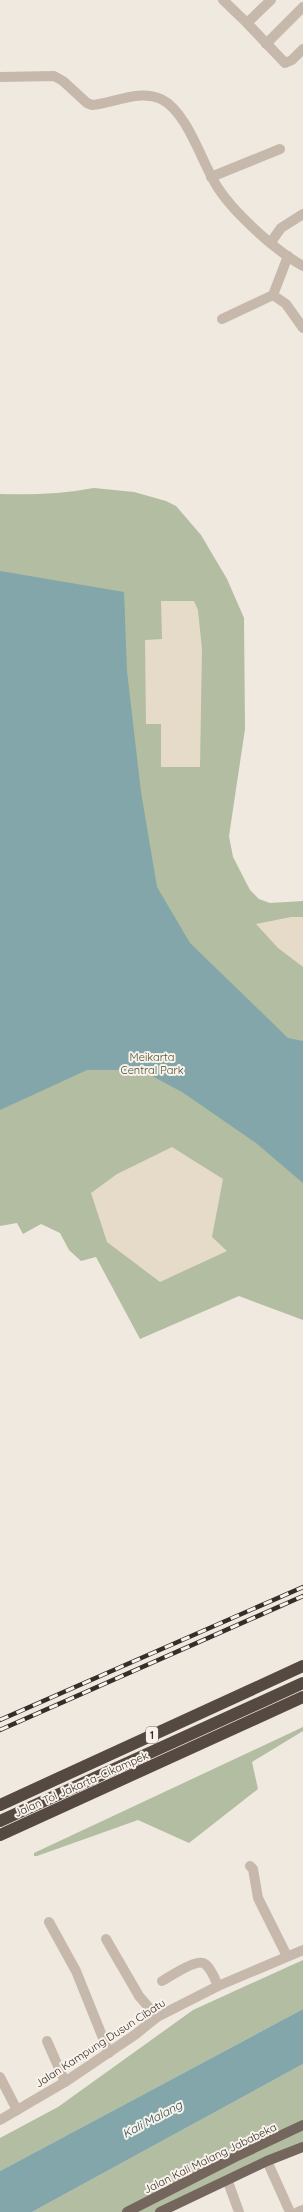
<svg xmlns="http://www.w3.org/2000/svg" width="303" height="2212" font-family="Quicksand,sans-serif">
	<style>
		.green { fill: #b2bda1 }
		.plaza { fill: #e6dac8 }
		.water { fill: #82a6a9 }
		.lines { fill: none; stroke-linecap: round; stroke-linejoin: round }
		.minor { stroke: #c6b9ac; stroke-width: 10 }
		.major { stroke: #75665d; stroke-width: 10 }
		.highway { stroke: #554942; stroke-width: 12 }
		.rail-casing { stroke: #352e2a; stroke-width: 4.5 }
		.rail { stroke: #f8f2eb; stroke-width: 3; stroke-dasharray: 9; stroke-linecap: butt }
		.labels { text-anchor: middle; dominant-baseline: central; stroke-width: 4; stroke-linejoin: round; paint-order: stroke }
		.shield { fill: #f8f2eb; stroke: #706964; stroke-width: 1 }
		.shield-label { font-size: 10px; font-weight: bold; fill: #352e2a }
		.park-label { font-size: 11px; fill: #445131; stroke: #f8f2eb }
		.street-label { font-size: 11px; fill: #352e2a; stroke: #f8f2eb }
		.water-label { font-size: 12px; font-style: italic; fill: #254d52; stroke: #f8f2eb }
	</style>
	<rect width="100%" height="100%" fill="#f0e9df"/>
	<!-- green -->
	<g class="green">
		<path d="M 94,488 L 134,492 L 166,501 L 176,506 L 201,535 L 227,579 L 244,618 L 245,729 L 229,836 L 233,857 L 250,890 L 259,899 L 270,903 L 303,901 L 303,1320 L 239,1296 L 140,1339 L 96,1257 L 81,1261 L 69,1250 L 60,1233 L 41,1224 L 23,1234 L 17,1223 L 0,1226 L 0,494 C 32,495 62,494 94,488 Z"/>
		<polygon points="303,1727 303,1731 252,1762 258,1789 189,1843 138,1820 37,1856 34,1856 34,1853"/>
		<polygon points="303,1960 303,2009 0,2171 0,2138 58,2107 193,2010"/>
		<polygon points="303,2064 303,2147 160,2212 32,2212"/>
	</g>
	<!-- plaza -->
	<g class="plaza">
		<polygon points="161,601 194,601 198,610 202,649 200,767 161,767 161,724 146,724 145,640 162,639"/>
		<polygon points="291,917 303,917 303,967 278,948 256,924"/>
		<polygon points="172,1147 223,1179 212,1237 227,1251 160,1282 107,1242 91,1193 117,1174"/>
	</g>
	<!-- water -->
	<g class="water">
		<polygon points="0,571 124,592 127,671 141,792 157,887 190,943 288,1038 303,1041 303,1183 256,1143 182,1092 141,1070 87,1070 0,1110"/>
		<polygon points="303,2009 303,2064 32,2212 0,2212 0,2171"/>
	</g>
	<g class="lines">
		<!-- minor -->
		<g class="minor">
			<polyline points="223,0 247,23 271,0"/>
			<polyline points="247,23 285,63 292,60 303,49"/>
			<polyline points="266,44 303,7"/>
			<path d="M 0,77 L 54,76 L 63,81 L 87,103 L 92,105 C 115,103 138,89 161,99 C 188,112 202,164 218,188 C 235,214 276,251 303,266"/>
			<polyline points="211,177 280,149"/>
			<polyline points="271,242 281,228 303,214"/>
			<polyline points="273,295 286,304 303,328"/>
			<polyline points="222,319 273,295 288,256"/>
			<polyline points="250,1866 253,1869 258,1898 287,1956"/>
			<polyline points="49,1922 76,1971 109,2053"/>
			<polyline points="106,1939 139,1996 157,2017"/>
			<path d="M 162,1981 C 171,1976 197,1958 205,1964 C 211,1968 215,1979 218,1986"/>
			<polyline points="47,2041 65,2082"/>
			<polyline points="0,2077 17,2110"/>
			<polyline points="0,2120 65,2082 136,2034 157,2017 218,1986 303,1950"/>
			<polyline points="267,2161 290,2212"/>
			<polyline points="227,2179 239,2212"/>
			<polyline points="298,2212 303,2210"/>
		</g>
		<!-- major -->
		<g class="major">
			<polyline points="127,2212 235,2157 303,2125"/>
			<polyline points="160,2212 267,2161 303,2147"/>
		</g>
		<!-- highway -->
		<g class="highway">
			<polyline points="0,1805 303,1666"/>
			<polyline points="0,1821 303,1683"/>
			<polyline points="0,1835 303,1697"/>
		</g>
		<!-- rail casing -->
		<g class="rail-casing">
			<g id="rail">
				<polyline points="0,1720 303,1587"/>
				<polyline points="0,1730 303,1596"/>
			</g>
		</g>
		<!-- rail -->
		<use href="#rail" class="rail"/>
	</g>
	<g class="labels">
		<!-- shield labels -->
		<rect class="shield" x="146" y="1727" width="12" height="16" rx="3"/>
		<g class="shield-label">
			<text x="152" y="1735">1</text>
		</g>
		<!-- park labels -->
		<g class="park-label">
			<text x="152" y="1057">Meikarta<tspan x="152" dy="13">Central Park</tspan></text>
		</g>
		<!-- street labels -->
		<g class="street-label">
			<text transform="translate(81 1784) rotate(-24)">Jalan Tol Jakarta–Cikampek</text>
			<text transform="translate(100 2043) rotate(-33)">Jalan Kampung Dusun Cibatu</text>
			<text transform="translate(210 2158) rotate(-26)">Jalan Kali Malang Jababeka</text>
		</g>
		<!-- water labels -->
		<g class="water-label">
			<text transform="translate(152 2119) rotate(-28)">Kali Malang</text>
		</g>
	</g>
</svg>
